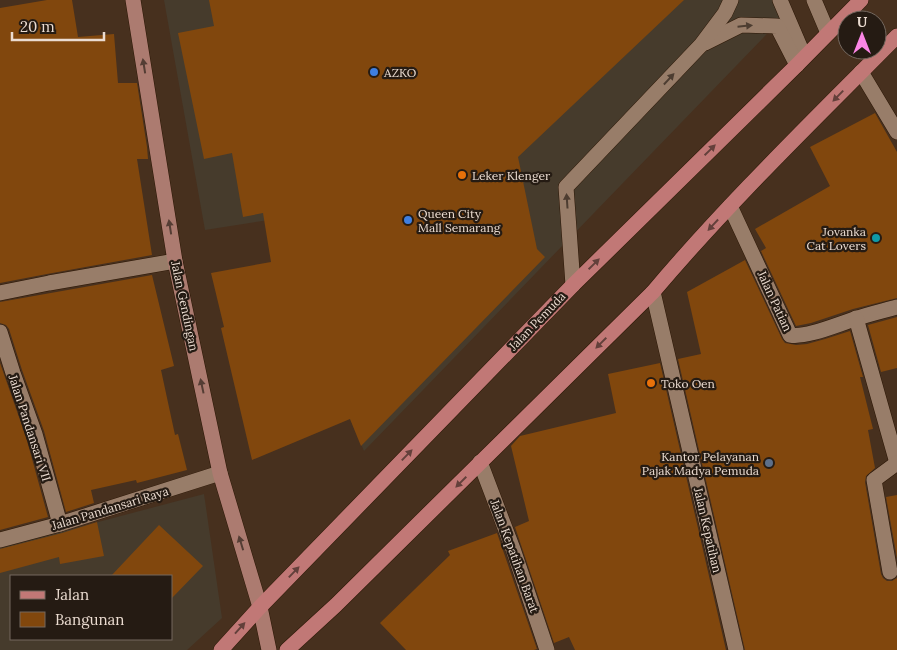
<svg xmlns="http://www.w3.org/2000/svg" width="897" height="650" font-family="Lora,serif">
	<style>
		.commercial { fill: #463b2c; fill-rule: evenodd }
		.building { fill: #81470d }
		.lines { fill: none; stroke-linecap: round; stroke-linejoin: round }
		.lane-casing { stroke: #2c1706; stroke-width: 16 }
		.street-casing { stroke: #2c1706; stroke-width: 16 }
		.secondary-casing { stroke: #2c1706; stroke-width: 16 }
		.primary-casing { stroke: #2c1706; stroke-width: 16 }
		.lane { stroke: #987d69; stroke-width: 15 }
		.street { stroke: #987d69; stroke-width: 15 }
		.secondary { stroke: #ac7b70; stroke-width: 15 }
		.primary { stroke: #c17876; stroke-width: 15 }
		.oneway { fill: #4d3d31 }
		.oneway2 { fill: #543d34 }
		.oneway3 { fill: #63403b }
		.shop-dot { fill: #3f7fe0; stroke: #251b13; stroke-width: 2 }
		.food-dot { fill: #e8710a; stroke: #251b13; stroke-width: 2 }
		.culture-dot { fill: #0f9aa8; stroke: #251b13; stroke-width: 2 }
		.service-dot { fill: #5c6f8a; stroke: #251b13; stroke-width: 2 }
		.labels { text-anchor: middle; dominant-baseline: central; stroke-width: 4.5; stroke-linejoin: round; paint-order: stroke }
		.poi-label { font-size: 12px; fill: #ebdcd1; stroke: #251b13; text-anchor: start }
		.street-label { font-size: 12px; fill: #ebdcd1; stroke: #251b13 }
	</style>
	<rect width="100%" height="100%" fill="#47301e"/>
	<!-- commercial -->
	<g class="commercial">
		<polygon points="164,0 788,0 792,8 364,451 295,291 339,209 205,230"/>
		<path d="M 204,494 L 222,618 L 187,650 L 0,650 L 0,548 ZM 11,576 L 171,576 L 171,639 L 11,639 Z"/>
	</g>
	<!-- building -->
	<g class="building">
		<polygon points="47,0 72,0 78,37 114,34 118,83 137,83 147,147 148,159 137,159 152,255 47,274 0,283 0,8"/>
		<polygon points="209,0 684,0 518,157 537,249 545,257 361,446 350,419 252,460 221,328 224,327 211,273 271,262 263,213 243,217 232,153 204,159 178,33 214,26"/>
		<polygon points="875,113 897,152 897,298 853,309 811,323 796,326 761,251 766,248 755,229 830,186 810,147"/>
		<polygon points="745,260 782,339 785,343 796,345 807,344 825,339 850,331 863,377 860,377 873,429 868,430 875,468 866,476 865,482 881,574 883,578 887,581 892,581 897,578 897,650 745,650 678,359 701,354 687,292"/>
		<polygon points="152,275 174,366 161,370 175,435 178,434 187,470 137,483 136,480 91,490 94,503 66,512 44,431 22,370 9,329 6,325 0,323 0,302"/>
		<polygon points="897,317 897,368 881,372 868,325"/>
		<polygon points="0,363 26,437 48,517 0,530"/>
		<polygon points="660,363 726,650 575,650 569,637 554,643 515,527 529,521 511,446 520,436 616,413 608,374"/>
		<polygon points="897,495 897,558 886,497"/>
		<polygon points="97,522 104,556 60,564 59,557 0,573 0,549 62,533"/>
		<polygon points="159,525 203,566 171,599 171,576 111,576"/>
		<polygon points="497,533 537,649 534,650 406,650 380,623 450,555 448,551"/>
	</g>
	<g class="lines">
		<!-- lane casing -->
		<g class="lane-casing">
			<g id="lane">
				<polyline points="780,0 804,56"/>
				<polyline points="814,0 828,33"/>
				<polyline points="705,43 741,25 777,26 797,65"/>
				<polyline points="573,285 566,187 701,45 725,13 731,0"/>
			</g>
		</g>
		<!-- street casing -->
		<g class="street-casing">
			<g id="street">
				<polyline points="861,72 897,132"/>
				<path d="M 730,206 L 790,335 C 807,338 838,324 855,319 C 869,314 883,311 897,307"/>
				<polyline points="653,292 736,650"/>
				<polyline points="0,293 49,283 175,261"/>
				<polyline points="856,318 897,463"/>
				<polyline points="0,332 13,373 35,434 60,524"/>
				<polyline points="480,462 513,549 547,650"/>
				<polyline points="0,540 60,524 220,473"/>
				<polyline points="890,572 874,480 897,463"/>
			</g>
		</g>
		<!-- secondary casing -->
		<g class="secondary-casing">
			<polyline id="secondary" points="133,0 175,261 220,473 260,607 269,650"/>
		</g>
		<!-- primary casing -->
		<g class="primary-casing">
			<g id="primary">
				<polyline points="221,650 260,607 573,285 797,65 861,0"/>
				<path d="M 287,650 L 336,605 L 653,292 C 729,202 814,120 897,36"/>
			</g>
		</g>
		<!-- lane -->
		<use href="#lane" class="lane"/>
		<!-- street -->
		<use href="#street" class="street"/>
		<!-- secondary -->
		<use href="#secondary" class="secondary"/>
		<!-- primary -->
		<use href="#primary" class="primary"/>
	</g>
	<!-- one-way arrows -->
	<defs><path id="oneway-solid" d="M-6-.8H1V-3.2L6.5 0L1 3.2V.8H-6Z" transform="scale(1.25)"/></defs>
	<g class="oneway">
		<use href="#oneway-solid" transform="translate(745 26) rotate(-6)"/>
		<use href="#oneway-solid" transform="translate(669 79) rotate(-47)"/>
		<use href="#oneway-solid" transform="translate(567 201) rotate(-94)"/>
	</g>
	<g class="oneway2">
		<use href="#oneway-solid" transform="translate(144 66) rotate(-99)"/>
		<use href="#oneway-solid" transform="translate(170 227) rotate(-99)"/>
		<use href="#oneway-solid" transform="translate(202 386) rotate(-102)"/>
		<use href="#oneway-solid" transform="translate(241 543) rotate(-107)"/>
	</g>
	<g class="oneway3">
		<use href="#oneway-solid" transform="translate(838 96) rotate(134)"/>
		<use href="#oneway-solid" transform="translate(710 150) rotate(-44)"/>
		<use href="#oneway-solid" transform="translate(713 225) rotate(133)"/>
		<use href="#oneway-solid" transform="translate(594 264) rotate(-44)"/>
		<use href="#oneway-solid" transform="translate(601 343) rotate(135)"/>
		<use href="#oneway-solid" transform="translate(407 455) rotate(-46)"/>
		<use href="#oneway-solid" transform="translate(461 482) rotate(135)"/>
		<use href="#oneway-solid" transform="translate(294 572) rotate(-46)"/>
		<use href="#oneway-solid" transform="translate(240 628) rotate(-48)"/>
	</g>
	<!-- markers -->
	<g class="shop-dot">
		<circle cx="374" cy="72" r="5"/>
		<circle cx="408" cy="220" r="5"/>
	</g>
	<g class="food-dot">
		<circle cx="462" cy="175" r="5"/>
		<circle cx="651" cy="383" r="5"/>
	</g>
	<circle class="culture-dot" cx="876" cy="238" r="5"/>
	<circle class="service-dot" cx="769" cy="463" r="5"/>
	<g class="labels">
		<!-- poi labels -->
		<g class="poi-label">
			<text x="384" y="72">AZKO</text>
			<text x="472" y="175">Leker Klenger</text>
			<text x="418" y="213">Queen City<tspan x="418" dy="14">Mall Semarang</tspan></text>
			<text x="866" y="231" text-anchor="end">Jovanka<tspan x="866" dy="14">Cat Lovers</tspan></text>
			<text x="661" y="383">Toko Oen</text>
			<text x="759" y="456" text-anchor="end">Kantor Pelayanan<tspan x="759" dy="14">Pajak Madya Pemuda</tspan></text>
		</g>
		<!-- street labels -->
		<g class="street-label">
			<text transform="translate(775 301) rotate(65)">Jalan Patian</text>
			<text transform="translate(185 306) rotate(78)">Jalan Gendingan</text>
			<text transform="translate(537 321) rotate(-46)">Jalan Pemuda</text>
			<text transform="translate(30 428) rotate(72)">Jalan Pandansari VII</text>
			<text transform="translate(110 508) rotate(-17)">Jalan Pandansari Raya</text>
			<text transform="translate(708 530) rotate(77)">Jalan Kepatihan</text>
			<text transform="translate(515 556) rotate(70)">Jalan Kepatihan Barat</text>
		</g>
	</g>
	<!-- legend -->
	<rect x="10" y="575" width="162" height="65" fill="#251b13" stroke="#74685f"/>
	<rect x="20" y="591" width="25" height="8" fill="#c17876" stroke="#74685f"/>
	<text x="55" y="600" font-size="15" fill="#ebdcd1">Jalan</text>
	<rect x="20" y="612" width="25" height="15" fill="#81470d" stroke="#74685f"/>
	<text x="55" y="625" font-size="15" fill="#ebdcd1">Bangunan</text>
	<!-- north arrow -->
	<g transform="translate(862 35)"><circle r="24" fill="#251b13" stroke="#74685f"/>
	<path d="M0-4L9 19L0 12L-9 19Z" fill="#fb86e5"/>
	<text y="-8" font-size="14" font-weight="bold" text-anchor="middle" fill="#ebdcd1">U</text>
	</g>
	<!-- scale -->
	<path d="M12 32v8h92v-8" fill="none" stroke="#ebdcd1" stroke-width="2.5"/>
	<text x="20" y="32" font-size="15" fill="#ebdcd1" stroke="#251b13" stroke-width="4" paint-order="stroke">20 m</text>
</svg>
